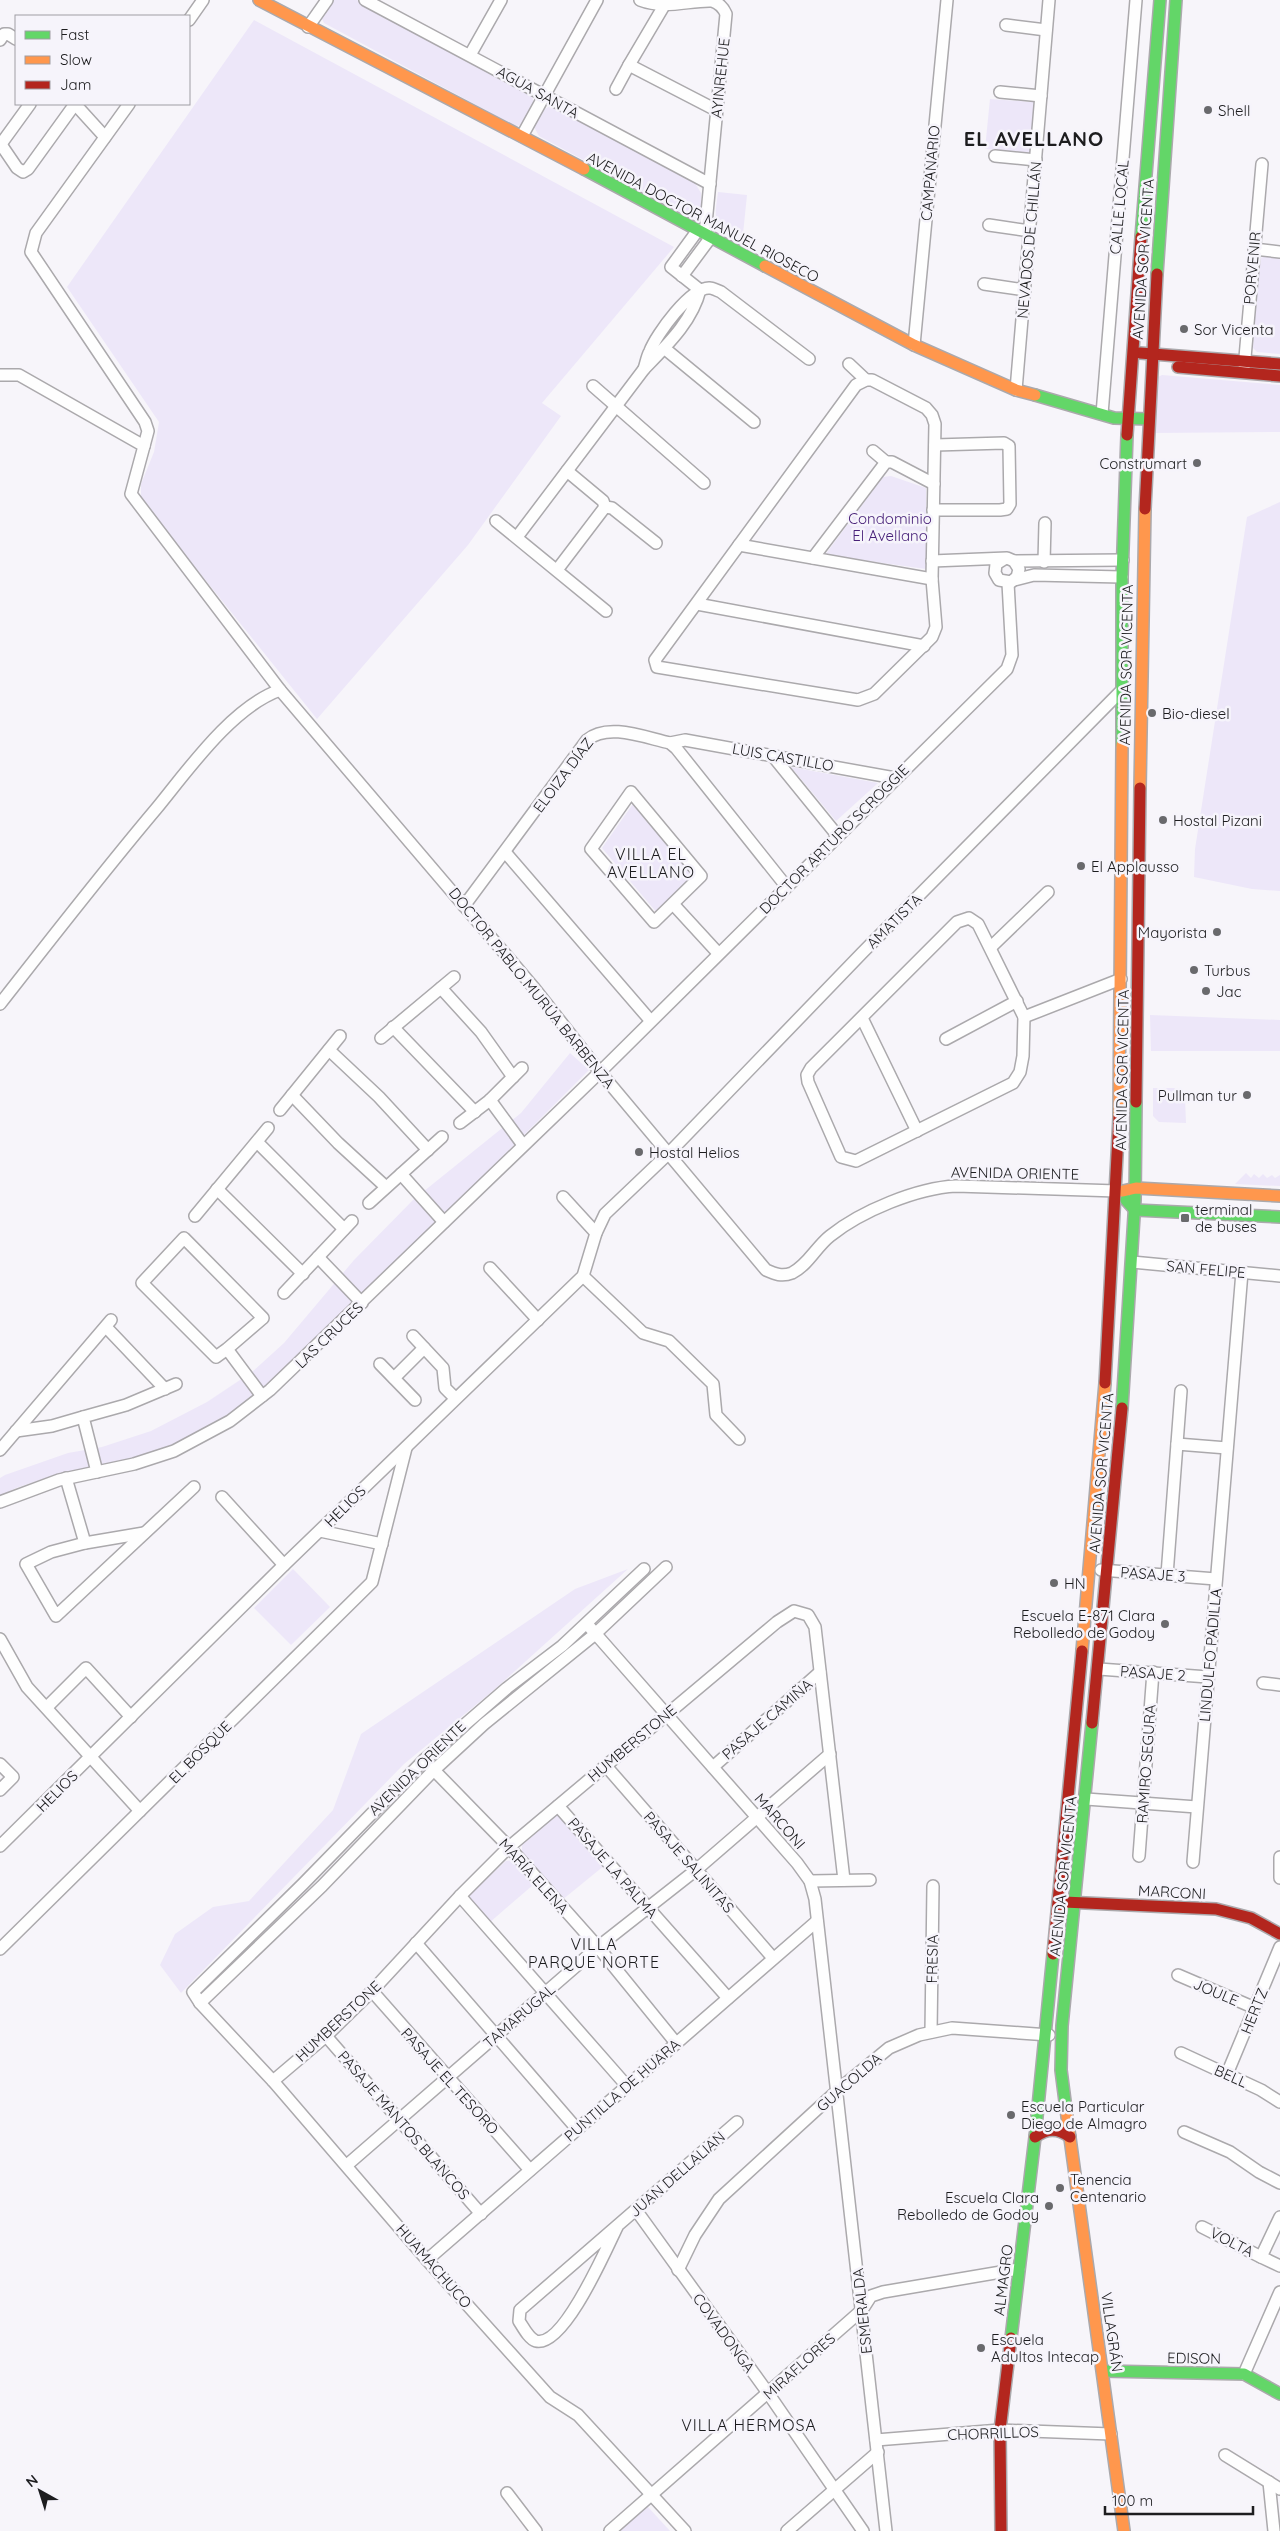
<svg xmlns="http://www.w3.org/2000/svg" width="1280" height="2531" font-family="Quicksand,sans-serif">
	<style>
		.green { fill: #ede7f9 }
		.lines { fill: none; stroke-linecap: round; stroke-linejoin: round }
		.street-casing { stroke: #aba9ac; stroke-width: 14 }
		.fast-casing { stroke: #aba9ac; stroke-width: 14 }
		.slow-casing { stroke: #aba9ac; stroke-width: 14 }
		.jam-casing { stroke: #aba9ac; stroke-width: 14 }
		.street { stroke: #fefefe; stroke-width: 11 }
		.fast { stroke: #63d668; stroke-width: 11 }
		.slow { stroke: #ff974d; stroke-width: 11 }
		.jam { stroke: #b3261e; stroke-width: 11 }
		.poi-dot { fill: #69696c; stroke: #f6f4fb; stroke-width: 2 }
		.labels { text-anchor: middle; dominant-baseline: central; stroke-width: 5; stroke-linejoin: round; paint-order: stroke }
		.street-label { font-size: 15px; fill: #1d1d1f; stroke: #f6f4fb }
		.poi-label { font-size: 15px; fill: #1d1d1f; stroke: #f6f4fb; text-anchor: start }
		.park-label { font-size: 15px; fill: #482179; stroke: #f6f4fb }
		.neighbourhood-label { font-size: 16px; letter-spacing: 1px; fill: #1d1d1f; stroke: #f6f4fb }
		.district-label { font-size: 20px; font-weight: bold; letter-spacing: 1px; fill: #1d1d1f; stroke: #f6f4fb }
	</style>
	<rect width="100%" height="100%" fill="#f7f5fa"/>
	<!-- green -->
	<g class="green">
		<polygon points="331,0 357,0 532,96 534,103 523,125 515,126 324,23 321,17"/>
		<polygon points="254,20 674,247 542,403 561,416 468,545 317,719 141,500 141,484 154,452 159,422 67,287"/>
		<polygon points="990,99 1034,102 1030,153 985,149"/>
		<polygon points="550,106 695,183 701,193 701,216 693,219 539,136 534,127 543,110"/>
		<path d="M 718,192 L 747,195 L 743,234 C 712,223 714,224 718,192 Z"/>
		<polygon points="1266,256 1280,258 1280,354 1257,352 1253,348 1257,259"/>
		<polygon points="1162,375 1280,385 1280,432 1154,433 1158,377"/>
		<polygon points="891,476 926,488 926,569 825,555 883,477"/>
		<polygon points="1280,502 1280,891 1252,889 1194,877 1195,849 1247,517"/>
		<polygon points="791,767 878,783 836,821"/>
		<polygon points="635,801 698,876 658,914 602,848"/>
		<polygon points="1150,1015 1280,1020 1280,1051 1151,1051"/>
		<polygon points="570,1053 589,1070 302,1357 245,1406 175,1447 123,1462 43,1479 16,1488 0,1496 0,1478 5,1475 68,1453 102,1447 151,1431 207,1402 252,1372 284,1343 354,1260 413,1200 521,1113"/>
		<polygon points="1153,1088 1182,1088 1182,1091 1192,1092 1192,1098 1185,1098 1186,1123 1159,1122 1153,1116"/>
		<polygon points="1246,1173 1251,1178 1254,1174 1259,1178 1263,1174 1267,1178 1272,1175 1275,1178 1280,1175 1280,1186 1235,1184"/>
		<polygon points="293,1569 330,1607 291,1645 254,1608"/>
		<polygon points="628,1569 494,1690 404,1764 181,1993 160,1965 175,1934 213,1907 249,1901 333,1810 361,1734 575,1589"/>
		<polygon points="561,1812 605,1865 562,1900 522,1854 522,1845"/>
		<polygon points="512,1860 533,1885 489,1923 466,1898 506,1861"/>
		<polygon points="647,2506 670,2531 619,2531"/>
	</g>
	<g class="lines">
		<!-- street casing -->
		<g class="street-casing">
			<g id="street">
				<polyline points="365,0 710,184"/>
				<path d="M 640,0 C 666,10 689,0 712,1 C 719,3 723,7 726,14 L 705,234"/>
				<polyline points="665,4 629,65 716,110"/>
				<polyline points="189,20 203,0"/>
				<polyline points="1006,25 1046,30"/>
				<polyline points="308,27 327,0"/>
				<polyline points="0,40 4,34 8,34 16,39"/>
				<polyline points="470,55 501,0"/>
				<polyline points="616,89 629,65"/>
				<polyline points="1000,92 1041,96"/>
				<polyline points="75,104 105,137"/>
				<polyline points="129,104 36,233 31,252 145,422 148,431 144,446"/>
				<polyline points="522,136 597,0"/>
				<polyline points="0,143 17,168 23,172 28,169 75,104"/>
				<polyline points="1,144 30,104"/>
				<polyline points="995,156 1036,160"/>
				<polyline points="989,225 1030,231"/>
				<polyline points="698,230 671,267 700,290"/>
				<polyline points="1254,249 1280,252"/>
				<polyline points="682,276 711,237"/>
				<polyline points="984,284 1025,290"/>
				<path d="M 700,290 C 692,322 666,346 644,369 C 646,363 647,356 650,351 C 656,335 691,286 710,288 C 713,288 718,291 721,292 L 809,359"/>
				<polyline points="914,345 947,0"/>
				<polyline points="664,348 754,422"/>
				<polyline points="849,364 866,380"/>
				<polyline points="1244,369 1262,164"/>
				<path d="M 0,375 L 19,375 L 144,446 L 131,494 L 280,690 L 535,989 L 600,1072 L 766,1270 C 775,1274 782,1277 792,1273 C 808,1265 816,1247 830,1236 C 861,1211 917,1188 956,1186 L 1117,1191"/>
				<polygon points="866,380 872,380 926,408 932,415 935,424 932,579 936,627 932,637 874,694 858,700 657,667 655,660 856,385"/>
				<polyline points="593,386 704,483"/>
				<polyline points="1016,390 1049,0"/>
				<polyline points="1102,414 1136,0"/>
				<polyline points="873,451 886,462"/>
				<polyline points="567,471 603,501 605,507"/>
				<polyline points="933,510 1000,510 1007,509 1010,504 1009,446 1004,443 935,445"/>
				<polyline points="496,521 606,611"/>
				<polyline points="517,537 644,369"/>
				<polyline points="739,545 932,579"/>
				<polyline points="813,558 886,462 892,462 934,484"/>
				<polyline points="932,561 1007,558 1014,561 1019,569 1017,577 1011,582 999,580 995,573 996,564 1004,559"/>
				<polyline points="1014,561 1123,560"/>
				<polyline points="1044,562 1045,523"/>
				<polyline points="557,570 605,507 612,508 656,543"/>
				<polyline points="1014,580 1034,575 1122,577"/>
				<polyline points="697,604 924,646"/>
				<polyline points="670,743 685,740 895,778"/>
				<polyline points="772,755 837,835"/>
				<polygon points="631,792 701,876 654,922 591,849"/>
				<polyline points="505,852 650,1020"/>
				<polyline points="673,904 718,953"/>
				<path d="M 464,906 L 587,740 C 608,722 646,738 670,743 L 676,748 L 786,886"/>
				<polygon points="969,918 978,924 1024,1017 1023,1056 1020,1072 1013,1083 856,1161 841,1157 808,1082 807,1075 811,1068 957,922"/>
				<polyline points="991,947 1048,892"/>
				<polyline points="441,988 481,1032 513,1077"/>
				<path d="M 0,1004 C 51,939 102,873 156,809 C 188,770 232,707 280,690"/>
				<polyline points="1024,1017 1121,979"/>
				<polyline points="862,1018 917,1131"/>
				<polyline points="393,1027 475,1112"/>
				<polyline points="381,1038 454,977"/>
				<polyline points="946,1039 1017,1001"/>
				<polyline points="329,1050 379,1097 428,1150"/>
				<polyline points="292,1095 338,1143 386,1187"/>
				<polyline points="490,1100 523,1145"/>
				<polyline points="280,1110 340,1036"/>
				<polyline points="460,1123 490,1100 522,1068"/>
				<polyline points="257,1142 344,1229"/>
				<polyline points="401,1174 444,1222"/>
				<polyline points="217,1189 303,1274"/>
				<polyline points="563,1197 596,1233"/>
				<polyline points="369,1203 442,1137"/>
				<polyline points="195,1216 268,1128"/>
				<polyline points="318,1257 362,1303"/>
				<polyline points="1132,1262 1280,1276"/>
				<polyline points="490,1268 538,1320"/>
				<polyline points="583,1276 643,1333 669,1341 713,1384 716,1415 739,1439"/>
				<polyline points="284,1293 352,1221"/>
				<polyline points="106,1327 165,1389"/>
				<polyline points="413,1336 443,1368 445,1388 455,1398"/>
				<polyline points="227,1349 216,1357 142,1283 184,1238 263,1318 227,1349 262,1396"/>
				<polyline points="380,1364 415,1400"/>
				<polyline points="394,1378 424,1348"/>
				<polyline points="16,1431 52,1426 83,1417"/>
				<polyline points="1177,1444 1227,1448"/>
				<polyline points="0,1450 111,1320"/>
				<polyline points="97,1472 83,1417 126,1405 176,1384"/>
				<polyline points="66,1478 85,1543 51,1552 26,1564 56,1616 194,1487"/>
				<polyline points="222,1497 284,1565"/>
				<polyline points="0,1502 59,1480 134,1464 174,1451 230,1421 270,1390 600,1072 1007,669 1012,655 1008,583"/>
				<polyline points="320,1531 382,1544"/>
				<polyline points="85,1543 144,1533"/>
				<polyline points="644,1569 562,1646 507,1688 425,1759 303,1884 193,1992 200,2003 273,2081 427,2260 550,2397 578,2415 685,2531"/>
				<polyline points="1101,1570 1216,1579"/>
				<polyline points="1167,1575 1181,1391"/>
				<polyline points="587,1624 797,1863 810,1881 815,1899 886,2531"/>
				<polyline points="0,1639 27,1687 140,1811"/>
				<polyline points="1099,1669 1208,1677"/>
				<polyline points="1263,1683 1280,1685"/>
				<polyline points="47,1707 86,1668 131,1717"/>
				<polyline points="0,1764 13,1777 0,1790"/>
				<polyline points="428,1764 509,1847 598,1947 676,2043"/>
				<polyline points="606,1766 773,1958"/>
				<polyline points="713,1767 820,1672"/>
				<polyline points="1086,1799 1197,1807"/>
				<polyline points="558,1806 728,1998"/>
				<polyline points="0,1846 284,1565 583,1276 596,1233 605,1214 668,1154 862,953 1122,690"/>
				<polyline points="1139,1856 1153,1672"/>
				<polyline points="1280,1857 1280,1878"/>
				<polyline points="1193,1862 1242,1272"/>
				<polyline points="810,1881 870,1880"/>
				<polyline points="460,1896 627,2086"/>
				<polyline points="416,1943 577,2129"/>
				<polyline points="0,1949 372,1582 406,1448"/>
				<polyline points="1178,1975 1255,2008"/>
				<polyline points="372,1991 530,2170"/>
				<polyline points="200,2003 322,1886 433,1771 484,1724 594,1635 666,1567"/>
				<polyline points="931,2032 933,1886"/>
				<polyline points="326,2036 481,2214"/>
				<polyline points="1181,2053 1261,2090 1280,2102"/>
				<polyline points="1227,2074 1280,1947"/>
				<polyline points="273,2081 326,2036 372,1991 460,1896 509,1847 777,1622 794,1611 808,1615 815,1627 844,1880"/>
				<polyline points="1184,2132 1230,2152 1259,2172 1280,2183"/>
				<polyline points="347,2165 598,1947 696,1870 830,1754"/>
				<polyline points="636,2210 768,2393 863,2531"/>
				<polyline points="1280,2217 1261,2257 1280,2266"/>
				<path d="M 617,2227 C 607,2247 564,2348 536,2341 C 529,2339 523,2327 519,2321 L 520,2310 L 737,2122"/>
				<polyline points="1202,2227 1261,2257"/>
				<polyline points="427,2260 817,1921"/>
				<polyline points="678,2270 695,2235 719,2199 838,2090 889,2048 919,2035 952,2028 1049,2035"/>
				<polyline points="1244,2374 1280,2292"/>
				<polyline points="876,2440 1000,2430 1111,2434"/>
				<polyline points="1225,2455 1280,2489"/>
				<polyline points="1269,2482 1274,2531"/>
				<polyline points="507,2493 536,2531"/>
				<polyline points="610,2531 862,2310 871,2296 883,2292 1019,2269"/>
				<polyline points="787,2531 878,2452"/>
			</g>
		</g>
		<!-- fast casing -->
		<g class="fast-casing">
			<g id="fast">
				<polyline points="584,169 765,266"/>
				<polyline points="1141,237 1160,0"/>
				<polyline points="1157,274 1176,0"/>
				<polyline points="1035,395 1114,418 1149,419"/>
				<polyline points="1122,745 1122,577 1127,435"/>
				<polyline points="1126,1200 1135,1210 1280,1217"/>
				<polyline points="1122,1408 1135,1200 1136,1102"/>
				<polyline points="1066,2109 1061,2070 1062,2026 1092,1723"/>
				<polyline points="1011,2338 1035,2137 1053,1954"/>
				<polyline points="1103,2371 1244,2374 1280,2394"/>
			</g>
		</g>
		<!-- slow casing -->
		<g class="slow-casing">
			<g id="slow">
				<polyline points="259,0 584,169"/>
				<polyline points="765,266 914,345 1016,390 1035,395"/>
				<polyline points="1140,788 1145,509"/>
				<polyline points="1119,1117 1122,745"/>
				<polyline points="1123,1191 1136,1188 1280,1196"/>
				<polyline points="1082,1651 1105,1383"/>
				<polyline points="1066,2109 1124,2531"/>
			</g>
		</g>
		<!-- jam casing -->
		<g class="jam-casing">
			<g id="jam">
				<polyline points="1140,353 1280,364"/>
				<polyline points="1178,367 1280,376"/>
				<polyline points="1127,435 1141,237"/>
				<polyline points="1145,509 1157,274"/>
				<polyline points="1136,1102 1140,788"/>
				<polyline points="1105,1383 1119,1117"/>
				<polyline points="1092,1723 1122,1408"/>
				<polyline points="1064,1902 1216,1909 1251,1918 1280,1934"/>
				<polyline points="1053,1954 1082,1651"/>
				<path d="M 1035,2137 C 1047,2128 1058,2128 1070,2137"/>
				<polyline points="1001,2531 1000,2430 1011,2338"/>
			</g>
		</g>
		<!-- street -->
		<use href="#street" class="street"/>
		<!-- fast -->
		<use href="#fast" class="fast"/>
		<!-- slow -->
		<use href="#slow" class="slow"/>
		<!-- jam -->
		<use href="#jam" class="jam"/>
	</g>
	<!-- markers -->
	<g class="poi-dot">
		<circle cx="1208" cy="110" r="5"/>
		<circle cx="1184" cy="329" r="5"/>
		<circle cx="1197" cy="463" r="5"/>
		<circle cx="1152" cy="713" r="5"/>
		<circle cx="1163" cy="820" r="5"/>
		<circle cx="1081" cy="866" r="5"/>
		<circle cx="1217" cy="932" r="5"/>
		<circle cx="1194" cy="970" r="5"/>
		<circle cx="1206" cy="991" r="5"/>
		<circle cx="1247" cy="1095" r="5"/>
		<circle cx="639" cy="1152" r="5"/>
		<rect x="1180" y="1213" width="10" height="10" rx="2.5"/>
		<circle cx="1054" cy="1583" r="5"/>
		<circle cx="1165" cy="1624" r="5"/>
		<circle cx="1011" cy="2115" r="5"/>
		<circle cx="1060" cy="2188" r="5"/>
		<circle cx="1049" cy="2206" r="5"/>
		<circle cx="981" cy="2348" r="5"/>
	</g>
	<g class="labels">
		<!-- street labels -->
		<g class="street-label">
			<text transform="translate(720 78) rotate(-84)">AYINREHUE</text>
			<text transform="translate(538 92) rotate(29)">AGUA SANTA</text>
			<text transform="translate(930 173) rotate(-85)">CAMPANARIO</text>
			<text transform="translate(1119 207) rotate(-85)">CALLE LOCAL</text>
			<text transform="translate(703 217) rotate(28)">AVENIDA DOCTOR MANUEL RIOSECO</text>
			<text transform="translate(1029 240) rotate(-85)">NEVADOS DE CHILLÁN</text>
			<text transform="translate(1143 259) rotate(-86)">AVENIDA SOR VICENTA</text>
			<text transform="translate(1252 268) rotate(-85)">PORVENIR</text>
			<text transform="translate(1126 665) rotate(-89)">AVENIDA SOR VICENTA</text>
			<text transform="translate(783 757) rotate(10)">LUIS CASTILLO</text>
			<text transform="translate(563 775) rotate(-53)">ELOIZA DÍAZ</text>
			<text transform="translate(834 839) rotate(-45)">DOCTOR ARTURO SCROGGIE</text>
			<text transform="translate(894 921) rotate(-45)">AMATISTA</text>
			<text transform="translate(532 988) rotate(51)">DOCTOR PABLO MURÚA BARBENZA</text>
			<text transform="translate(1122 1070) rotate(-89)">AVENIDA SOR VICENTA</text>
			<text transform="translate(1015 1173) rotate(1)">AVENIDA ORIENTE</text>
			<text transform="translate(1206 1269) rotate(5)">SAN FELIPE</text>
			<text transform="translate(329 1335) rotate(-44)">LAS CRUCES</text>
			<text transform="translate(1101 1473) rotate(-85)">AVENIDA SOR VICENTA</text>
			<text transform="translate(345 1506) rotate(-45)">HELIOS</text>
			<text transform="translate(1153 1574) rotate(4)">PASAJE 3</text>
			<text transform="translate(1210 1655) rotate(-85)">LINDULFO PADILLA</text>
			<text transform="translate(1153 1673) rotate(4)">PASAJE 2</text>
			<text transform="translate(767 1719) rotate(-41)">PASAJE CAMIÑA</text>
			<text transform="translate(632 1743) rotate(-40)">HUMBERSTONE</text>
			<text transform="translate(200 1752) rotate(-45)">EL BOSQUE</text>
			<text transform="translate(1146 1764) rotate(-86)">RAMIRO SEGURA</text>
			<text transform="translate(417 1768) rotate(-44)">AVENIDA ORIENTE</text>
			<text transform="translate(57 1791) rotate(-45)">HELIOS</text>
			<text transform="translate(780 1821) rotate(49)">MARCONI</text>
			<text transform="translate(689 1862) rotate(49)">PASAJE SALINITAS</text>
			<text transform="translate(613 1868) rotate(49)">PASAJE LA PALMA</text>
			<text transform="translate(534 1876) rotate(48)">MARÍA ELENA</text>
			<text transform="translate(1063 1876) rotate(-84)">AVENIDA SOR VICENTA</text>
			<text transform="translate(1172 1892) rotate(3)">MARCONI</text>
			<text transform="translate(932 1959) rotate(-89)">FRESIA</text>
			<text transform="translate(1216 1992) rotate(23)">JOULE</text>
			<text transform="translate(1254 2011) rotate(-68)">HERTZ</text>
			<text transform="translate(519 2016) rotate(-41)">TAMARUGAL</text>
			<text transform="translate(338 2021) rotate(-43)">HUMBERSTONE</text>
			<text transform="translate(1231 2076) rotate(24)">BELL</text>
			<text transform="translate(450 2081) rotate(48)">PASAJE EL TESORO</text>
			<text transform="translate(849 2082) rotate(-41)">GUACOLDA</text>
			<text transform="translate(622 2090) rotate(-41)">PUNTILLA DE HUARA</text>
			<text transform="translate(404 2125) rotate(49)">PASAJE MANTOS BLANCOS</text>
			<text transform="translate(677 2174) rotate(-41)">JUAN DELLALIAN</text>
			<text transform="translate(1232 2242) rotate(27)">VOLTA</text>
			<text transform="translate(434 2266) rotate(49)">HUAMACHUCO</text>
			<text transform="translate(1003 2280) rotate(-83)">ALMAGRO</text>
			<text transform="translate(862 2311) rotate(-96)">ESMERALDA</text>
			<text transform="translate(1112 2332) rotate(82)">VILLAGRÁN</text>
			<text transform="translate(724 2333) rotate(54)">COVADONGA</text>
			<text transform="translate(1194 2358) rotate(1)">EDISON</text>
			<text transform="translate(799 2366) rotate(-42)">MIRAFLORES</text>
			<text transform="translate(993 2433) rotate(-2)">CHORRILLOS</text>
		</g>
		<!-- poi labels -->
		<g class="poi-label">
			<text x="1218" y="110">Shell</text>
			<text x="1194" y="329">Sor Vicenta</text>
			<text x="1187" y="463" text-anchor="end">Construmart</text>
			<text x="1162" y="713">Bio-diesel</text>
			<text x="1173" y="820">Hostal Pizani</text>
			<text x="1091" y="866">El Applausso</text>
			<text x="1207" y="932" text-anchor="end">Mayorista</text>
			<text x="1204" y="970">Turbus</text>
			<text x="1216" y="991">Jac</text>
			<text x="1237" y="1095" text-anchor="end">Pullman tur</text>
			<text x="649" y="1152">Hostal Helios</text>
			<text x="1195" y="1209">terminal<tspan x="1195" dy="17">de buses</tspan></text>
			<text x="1064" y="1583">HN</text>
			<text x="1155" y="1615" text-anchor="end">Escuela E-871 Clara<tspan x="1155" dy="17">Rebolledo de Godoy</tspan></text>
			<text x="1021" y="2106">Escuela Particular<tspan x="1021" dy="17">Diego de Almagro</tspan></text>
			<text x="1070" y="2179">Tenencia<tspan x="1070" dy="17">Centenario</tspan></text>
			<text x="1039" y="2197" text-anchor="end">Escuela Clara<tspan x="1039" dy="17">Rebolledo de Godoy</tspan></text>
			<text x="991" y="2339">Escuela<tspan x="991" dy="17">Adultos Intecap</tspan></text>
		</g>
		<!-- park labels -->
		<g class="park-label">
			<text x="890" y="518">Condominio<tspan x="890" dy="17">El Avellano</tspan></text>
		</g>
		<!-- neighbourhood labels -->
		<g class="neighbourhood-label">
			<text x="651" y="854">VILLA EL<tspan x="651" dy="18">AVELLANO</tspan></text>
			<text x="594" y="1944">VILLA<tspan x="594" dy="18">PARQUE NORTE</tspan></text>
			<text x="749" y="2425">VILLA HERMOSA</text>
		</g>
		<!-- district labels -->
		<g class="district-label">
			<text x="1034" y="138">EL AVELLANO</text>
		</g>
	</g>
	<!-- legend -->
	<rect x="15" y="15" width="175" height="90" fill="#f6f4fb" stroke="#9f9ea3"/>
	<rect x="25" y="31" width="25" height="8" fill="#63d668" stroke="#9f9ea3"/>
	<text x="60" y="40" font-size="15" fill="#1d1d1f">Fast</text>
	<rect x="25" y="56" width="25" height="8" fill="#ff974d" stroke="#9f9ea3"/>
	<text x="60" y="65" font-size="15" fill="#1d1d1f">Slow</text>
	<rect x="25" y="81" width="25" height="8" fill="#b3261e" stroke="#9f9ea3"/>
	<text x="60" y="90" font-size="15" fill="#1d1d1f">Jam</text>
	<!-- north arrow -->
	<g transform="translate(40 2491) rotate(321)" stroke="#f6f4fb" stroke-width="4" paint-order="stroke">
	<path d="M0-4L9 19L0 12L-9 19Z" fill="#1d1d1f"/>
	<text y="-8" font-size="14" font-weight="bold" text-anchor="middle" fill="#1d1d1f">N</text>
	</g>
	<!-- scale -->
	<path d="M1105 2506v8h148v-8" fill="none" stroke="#1d1d1f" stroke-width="2.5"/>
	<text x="1112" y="2506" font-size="15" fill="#1d1d1f" stroke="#f6f4fb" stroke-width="4" paint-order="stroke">100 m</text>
</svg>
